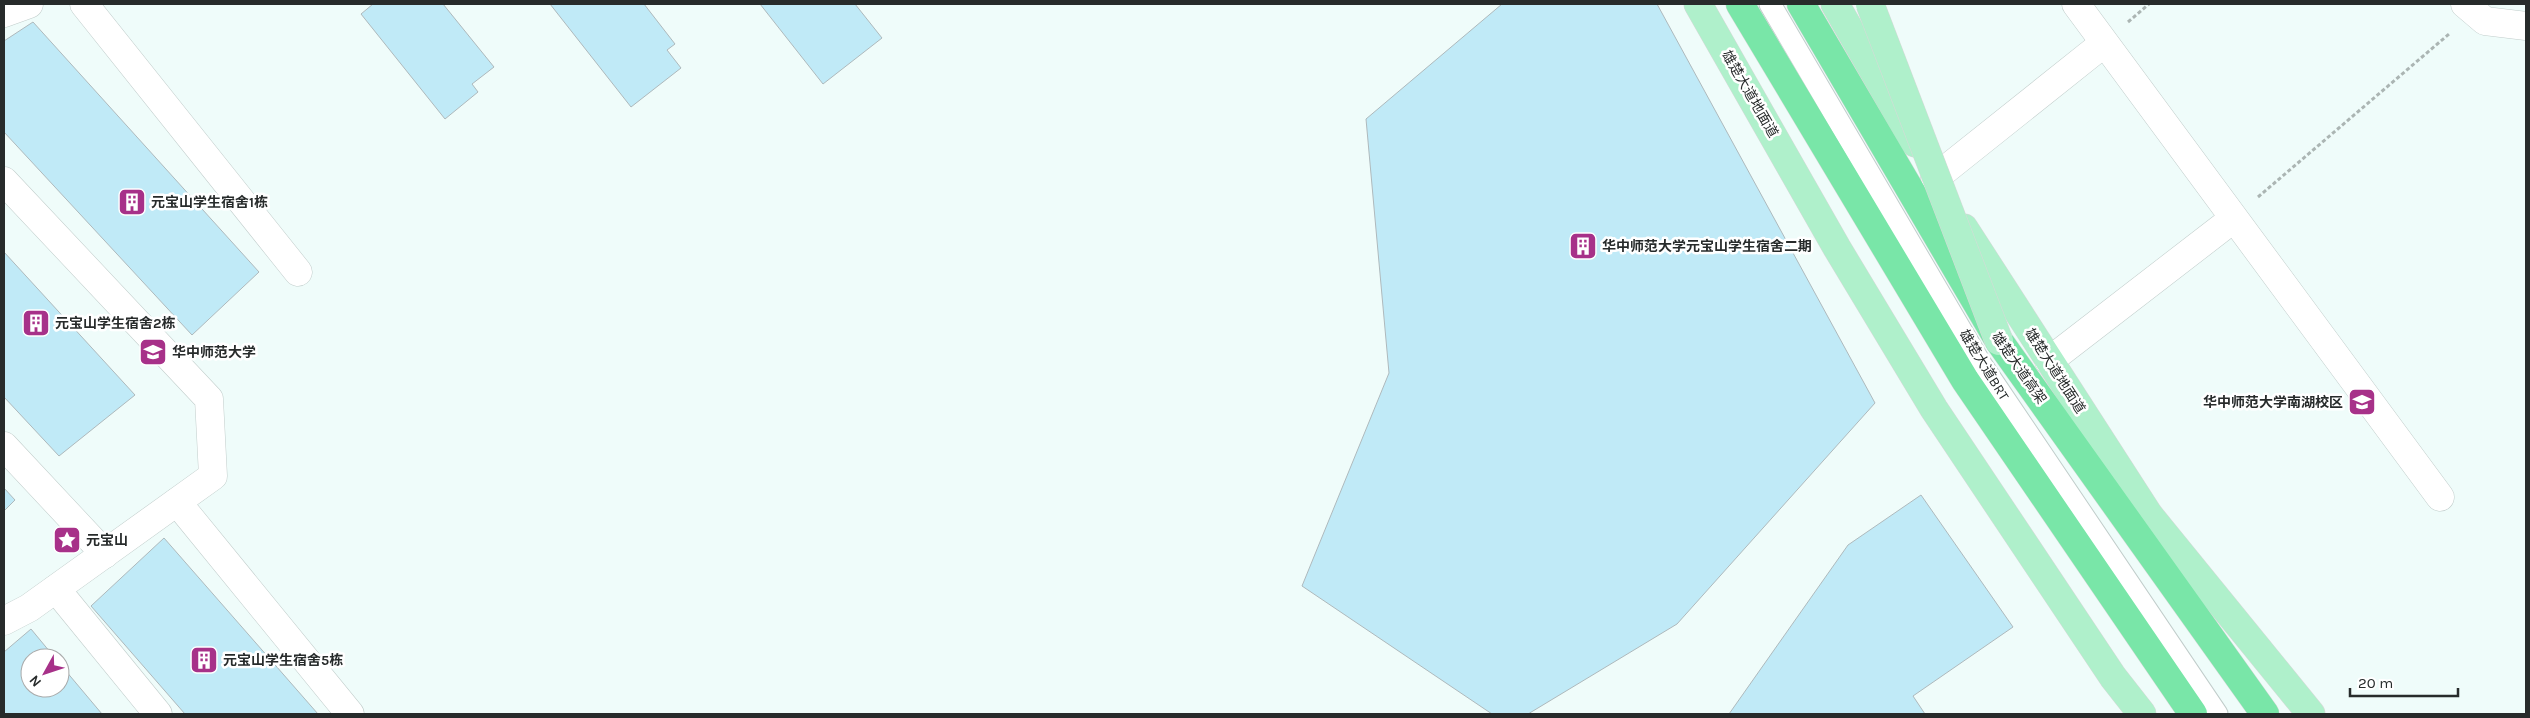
<svg xmlns="http://www.w3.org/2000/svg" width="2530" height="718" font-family="Karla,'Noto Sans SC',sans-serif">
	<style>
		.building { fill: #c0eaf7; stroke: #aeb9bc }
		.lines { fill: none; stroke-linecap: round; stroke-linejoin: round }
		.lane-casing { stroke: #c1cdcb; stroke-width: 23 }
		.street-casing { stroke: #c1cdcb; stroke-width: 29 }
		.primary-casing { stroke: #d8d9d9; stroke-width: 29 }
		.highway-casing { stroke: #d8d9d9; stroke-width: 29 }
		.path { stroke: #abb5b3; stroke-width: 3; stroke-dasharray: 4 2.5; stroke-linecap: butt }
		.lane { stroke: #fff; stroke-width: 21 }
		.street { stroke: #fff; stroke-width: 28 }
		.primary { stroke: #aff0cb; stroke-width: 28 }
		.highway { stroke: #79e6a8; stroke-width: 28 }
		.primary-bridge-casing { stroke: #d8d9d9; stroke-width: 29; stroke-linecap: butt }
		.primary-bridge { stroke: #aff0cb; stroke-width: 28 }
		.labels { text-anchor: middle; dominant-baseline: central; stroke-width: 5; stroke-linejoin: round; paint-order: stroke }
		.street-label { font-size: 14px; fill: #272b2b; stroke: #fff }
		.poi-label { font-size: 14px; font-weight: bold; fill: #272b2b; stroke: #fff; text-anchor: start }
	</style>
	<rect width="100%" height="100%" fill="#effcfa"/>
	<!-- building -->
	<g class="building">
		<polygon points="373,4 443,4 494,67 472,84 478,92 445,119 361,14"/>
		<polygon points="550,4 644,4 675,44 667,50 681,68 631,107"/>
		<polygon points="760,4 855,4 882,38 823,84"/>
		<polygon points="1502,4 1657,4 1875,403 1677,624 1528,714 1492,714 1302,586 1389,373 1366,119"/>
		<polygon points="33,22 259,272 192,335 4,132 4,41"/>
		<polygon points="4,252 135,395 59,456 4,397"/>
		<polygon points="4,488 15,500 4,511"/>
		<polygon points="1921,495 2013,627 1913,696 1925,714 1729,714 1848,545"/>
		<polygon points="164,538 318,714 185,714 91,606"/>
		<polygon points="31,629 55,658 30,658 30,688 60,688 60,664 102,714 4,714 4,652"/>
	</g>
	<g class="lines">
		<!-- lane casing -->
		<g class="lane-casing">
			<polyline id="lane" points="1770,4 1981,364 2217,714"/>
		</g>
		<!-- street casing -->
		<g class="street-casing">
			<g id="street">
				<polyline points="84,4 298,272"/>
				<polyline points="2076,4 2440,497"/>
				<polyline points="2465,4 2485,21 2526,26"/>
				<polyline points="4,13 29,4"/>
				<polyline points="1935,178 2103,44"/>
				<polyline points="4,181 209,399 213,476 29,608 4,621"/>
				<polyline points="2049,361 2233,219"/>
				<polyline points="4,446 105,554"/>
				<polyline points="177,502 350,714"/>
				<polyline points="56,589 158,714"/>
			</g>
		</g>
		<!-- primary casing -->
		<g class="primary-casing">
			<g id="primary">
				<polyline points="1698,4 1837,248 1934,409 2113,677 2142,714"/>
				<polyline points="1835,4 1915,143"/>
				<polyline points="1964,228 2149,515 2311,714"/>
			</g>
		</g>
		<!-- highway casing -->
		<g class="highway-casing">
			<g id="highway">
				<polyline points="1740,4 1965,380 2193,714"/>
				<polyline points="1801,4 1999,341 2265,714"/>
			</g>
		</g>
		<!-- path -->
		<g class="path">
			<polyline points="2128,22 2149,4"/>
			<polyline points="2258,197 2449,34"/>
		</g>
		<!-- lane -->
		<use href="#lane" class="lane"/>
		<!-- street -->
		<use href="#street" class="street"/>
		<!-- primary -->
		<use href="#primary" class="primary"/>
		<!-- highway -->
		<use href="#highway" class="highway"/>
		<!-- primary-bridge casing -->
		<g class="primary-bridge-casing">
			<polyline id="primary-bridge" points="1870,4 1999,341"/>
		</g>
		<!-- primary-bridge -->
		<use href="#primary-bridge" class="primary-bridge"/>
	</g>
	<!-- icons -->
	<defs>
		<g id="building-square" transform="scale(1.4375)"><rect x="-9" y="-9" width="18" height="18" rx="4" fill="#a73189" stroke="#fff"/><path d="M-4-6H4V6H1V3H-1V6H-4ZM-2.5-4.3h1.7v1.8h-1.7ZM.8-4.3h1.7v1.8H.8ZM-2.5-1h1.7V.8h-1.7ZM.8-1h1.7V.8H.8Z" fill="#fff"/></g>
		<g id="university-square" transform="scale(1.4375)"><rect x="-9" y="-9" width="18" height="18" rx="4" fill="#a73189" stroke="#fff"/><path d="M0-5L7-2L0 1L-7-2ZM-4 1L0 2.5L4 1V4Q0 6-4 4Z" fill="#fff"/></g>
		<g id="sight-square" transform="scale(1.4375)"><rect x="-9" y="-9" width="18" height="18" rx="4" fill="#a73189" stroke="#fff"/><path d="M0-6L1.8-2.2L6-1.7L2.9 1.2L3.7 5.4L0 3.3L-3.7 5.4L-2.9 1.2L-6-1.7L-1.8-2.2Z" fill="#fff"/></g>
	</defs>
	<g fill-rule="evenodd">
		<use href="#building-square" x="132" y="202"/>
		<use href="#building-square" x="1583" y="246"/>
		<use href="#building-square" x="36" y="323"/>
		<use href="#university-square" x="153" y="352"/>
		<use href="#university-square" x="2362" y="402"/>
		<use href="#sight-square" x="67" y="540"/>
		<use href="#building-square" x="204" y="660"/>
	</g>
	<g class="labels">
		<!-- street labels -->
		<g class="street-label">
			<text transform="translate(1750 94) rotate(60)">雄楚大道地面道</text>
			<text transform="translate(1984 365) rotate(58)">雄楚大道BRT</text>
			<text transform="translate(2019 368) rotate(55)">雄楚大道高架</text>
			<text transform="translate(2055 371) rotate(57)">雄楚大道地面道</text>
		</g>
		<!-- poi labels -->
		<g class="poi-label">
			<text x="151" y="202">元宝山学生宿舍1栋</text>
			<text x="1602" y="246">华中师范大学元宝山学生宿舍二期</text>
			<text x="55" y="323">元宝山学生宿舍2栋</text>
			<text x="172" y="352">华中师范大学</text>
			<text x="2343" y="402" text-anchor="end">华中师范大学南湖校区</text>
			<text x="86" y="540">元宝山</text>
			<text x="223" y="660">元宝山学生宿舍5栋</text>
		</g>
	</g>
	<!-- border -->
	<rect width="2530" height="718" fill="none" stroke="#272b2b" stroke-width="10"/>
	<!-- north arrow -->
	<g transform="translate(45 673) rotate(230)"><circle r="24" fill="#ffffff" stroke="#a9aaaa"/>
	<path d="M0-4L9 19L0 12L-9 19Z" fill="#a73189"/>
	<text y="-8" font-size="14" font-weight="bold" text-anchor="middle" fill="#272b2b">N</text>
	</g>
	<!-- scale -->
	<path d="M2350 688v8h108v-8" fill="none" stroke="#272b2b" stroke-width="2.5"/>
	<text x="2358" y="688" font-size="15" fill="#272b2b" stroke="#ffffff" stroke-width="4" paint-order="stroke">20 m</text>
</svg>
